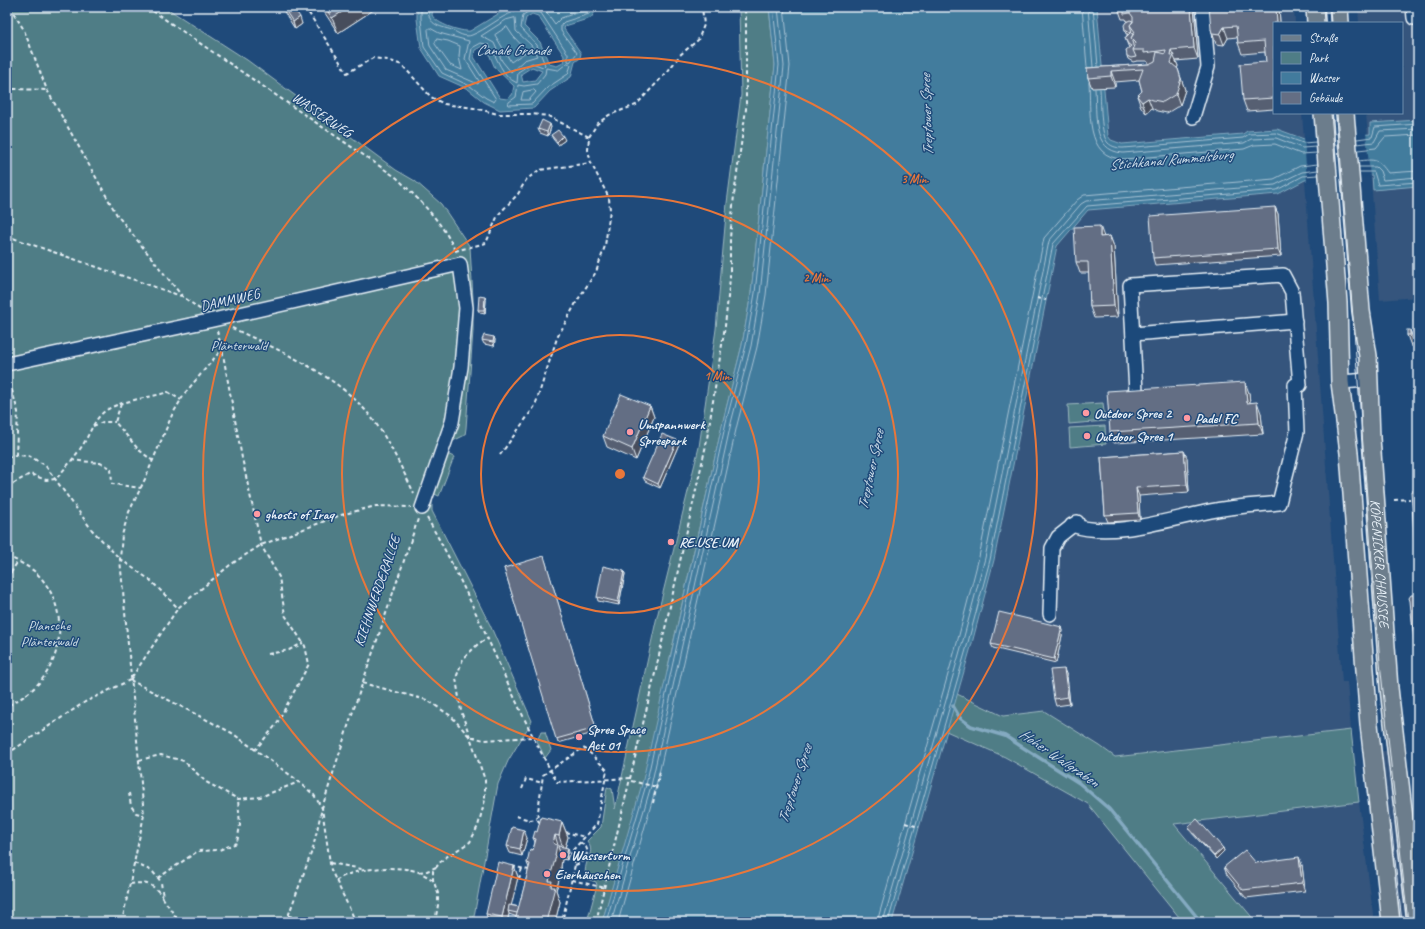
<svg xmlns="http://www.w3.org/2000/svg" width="1425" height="929" font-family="Caveat,sans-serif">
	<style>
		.built { fill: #34557d }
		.green { fill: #4f7d86; stroke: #9cb7bf }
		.water { fill: #427b9d; stroke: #84aac1; fill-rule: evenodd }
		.pier { fill: #1f4a7a }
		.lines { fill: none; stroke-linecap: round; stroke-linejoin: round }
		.shore { stroke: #a6c2d4; stroke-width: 1 }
		.stream { stroke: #84aac1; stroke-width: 3.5 }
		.minor-casing { stroke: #e8f1f8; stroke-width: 16 }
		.major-casing { stroke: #e8f1f8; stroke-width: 20 }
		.path { stroke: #e8f1f8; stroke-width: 2; stroke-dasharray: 4 3; stroke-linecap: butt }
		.minor { stroke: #1f4a7a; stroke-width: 13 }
		.major { stroke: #6c7d8c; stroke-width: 17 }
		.tram { stroke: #e8f1f8; stroke-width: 1 }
		.wall { fill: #565f72; stroke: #e8f1f8 }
		.shaded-wall { fill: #464d5c; stroke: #e8f1f8 }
		.building { fill: #646e84; stroke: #e8f1f8 }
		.ring { fill: none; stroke: #e8773b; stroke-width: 2 }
		.poi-dot { fill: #ff9aa2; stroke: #1f4a7a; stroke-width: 1.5 }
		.labels { text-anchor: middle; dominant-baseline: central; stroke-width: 3; stroke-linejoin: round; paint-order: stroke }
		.street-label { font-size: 14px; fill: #e8f1f8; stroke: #1f4a7a }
		.park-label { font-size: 14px; fill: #d1e0e7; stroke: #1f4a7a }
		.poi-label { font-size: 14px; font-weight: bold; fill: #e8f1f8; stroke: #1f4a7a; text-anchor: start }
		.water-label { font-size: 15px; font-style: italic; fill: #cfdfea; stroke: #1f4a7a }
		.centre { fill: #e8773b; stroke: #1f4a7a; stroke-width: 2 }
		.ring-label { font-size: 12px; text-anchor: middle; font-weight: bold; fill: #e8773b; stroke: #1f4a7a; stroke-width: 3; stroke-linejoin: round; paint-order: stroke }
	</style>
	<rect width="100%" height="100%" fill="#1f4a7a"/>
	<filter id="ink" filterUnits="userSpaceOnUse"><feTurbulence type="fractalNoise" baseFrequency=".025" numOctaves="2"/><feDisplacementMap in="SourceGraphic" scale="8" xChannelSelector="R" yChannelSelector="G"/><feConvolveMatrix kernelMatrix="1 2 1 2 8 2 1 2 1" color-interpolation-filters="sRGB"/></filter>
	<g filter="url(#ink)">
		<!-- built -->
		<g class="built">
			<polygon points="1097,7 1294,7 1295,23 1274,23 1274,113 1302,113 1304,139 1277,129 1247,131 1243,134 1122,144 1111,140 1108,136"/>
			<polygon points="1358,7 1418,7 1418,297 1380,300 1366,113 1402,113 1402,23 1359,23"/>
			<polygon points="1305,180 1342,682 1347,682 1351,730 1115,757 1100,746 1044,711 1003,716 957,694 971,647 994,560 1057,246 1088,210 1278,194"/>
			<polygon points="946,731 1005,757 1088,804 1183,922 892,922"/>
			<polygon points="1378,751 1390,751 1411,922 1399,922"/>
			<polygon points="1359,802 1374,922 1256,922 1174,824"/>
		</g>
		<!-- green -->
		<g class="green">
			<polygon points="7,7 165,7 247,60 396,170 415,181 441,204 470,247 473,299 473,331 466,428 465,435 451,442 447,454 454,457 439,496 432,493 432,511 490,625 532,721 508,761 498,784 473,922 7,922"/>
			<path d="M 739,7 L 769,7 L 775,65 L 751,293 L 742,345 L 723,421 L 667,671 L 674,681 L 602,922 L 587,922 L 597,885 L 596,882 L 587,879 C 580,861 598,855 587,841 L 601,827 L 607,787 L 612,789 L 615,809 L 656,621 L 699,447 L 716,329 L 727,203 L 741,95 Z"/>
			<polygon points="1103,403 1105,421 1069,424 1068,405"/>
			<polygon points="1105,426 1106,444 1070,447 1069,428"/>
			<polygon points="957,694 1003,716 1044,711 1100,746 1115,757 1351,730 1359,802 1174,824 1256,922 1183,922 1088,804 1005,757 946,731"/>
			<polygon points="541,732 545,732 551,750 545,758 537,741"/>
		</g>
		<!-- water -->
		<g class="water">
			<path d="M 417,7 L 433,7 L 432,15 C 436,24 461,32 470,31 L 503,11 L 519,7 L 598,7 L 591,18 L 565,26 L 564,29 L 581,53 L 580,58 L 575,62 L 571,77 L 550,91 L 534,108 L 500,110 L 484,102 L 468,89 L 439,76 L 421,48 L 417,19 ZM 532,14 L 538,16 L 561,51 L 564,56 L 563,63 L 557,66 L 549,64 L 540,42 L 524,26 L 526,18 ZM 481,47 L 487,49 L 495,68 L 514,86 L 512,95 L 507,99 L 500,98 L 474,57 L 475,50 ZM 532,67 L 542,71 L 535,80 L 523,82 L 521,74 Z"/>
			<polygon points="769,7 1097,7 1108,136 1111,140 1122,144 1243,134 1247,131 1277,129 1304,139 1370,134 1370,123 1418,120 1418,186 1373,190 1372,175 1305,180 1278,194 1088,210 1057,246 994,560 971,647 892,922 602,922 642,784 723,421 742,345 751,293 775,65"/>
		</g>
		<!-- pier -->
		<polygon class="pier" points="1366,132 1370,177 1307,182 1304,137"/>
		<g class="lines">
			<!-- shore -->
			<g class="shore">
				<path d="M 421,7 L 421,19 L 424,47 L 442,73 L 470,86 L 486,98 L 494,102 L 496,99 L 470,59 L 472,48 L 481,43 L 489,45 C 498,58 501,76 517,83 L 518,72 L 532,63 L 543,67 L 545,65 L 537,45 L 521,28 L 523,15 L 531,10 L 541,13 L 568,54 L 568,61 L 570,62 L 577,53 L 561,31 L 561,25 L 564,22 L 589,14 L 593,7"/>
				<path d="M 429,7 C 426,25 439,26 452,30 C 458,33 465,38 472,35 C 487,29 499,17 514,12 L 517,7"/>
				<polyline points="540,7 545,10 555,24 561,18 585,10 588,7"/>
				<polyline points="1082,7 1087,67"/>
				<polyline points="1088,7 1093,67"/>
				<polyline points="1093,7 1098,66"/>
				<polygon points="515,18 516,31 531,45 537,56 524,60 511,72 502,61 494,43 481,36 506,20"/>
				<polygon points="507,27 513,36 527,51 511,62 495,35"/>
				<polygon points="430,28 439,33 469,41 465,59 479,81 478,84 446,70 430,46 428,30"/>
				<polygon points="437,39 448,41 460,46 459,57 462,70 450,65 435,44"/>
				<polygon points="568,63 571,65 568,74 547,88 532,104 508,105 509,102 516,97 518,85 524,86 537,84 545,74 546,68 558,70"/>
				<path d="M 1089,82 C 1091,110 1084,159 1124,159 L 1244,149 L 1254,145 L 1275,144 L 1301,154 L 1317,153"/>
				<path d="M 1095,89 C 1097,113 1091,151 1123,153 L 1244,143 L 1251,139 L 1276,138 L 1302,148 L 1316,147"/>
				<path d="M 1100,89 C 1101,100 1100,135 1108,143 C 1112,147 1118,148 1123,148 L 1243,138 L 1249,134 L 1276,133 L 1303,143 L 1316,142"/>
				<polygon points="534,90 536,92 529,100 521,100 523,92"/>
				<polyline points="1357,139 1372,137 1375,127 1418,124"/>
				<polyline points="1357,144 1374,142 1380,131 1418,129"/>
				<polyline points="1358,150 1376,148 1385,137 1418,135"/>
				<path d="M 1358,161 C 1376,159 1378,159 1388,173 L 1418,171"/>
				<polyline points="1359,167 1376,167 1380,171 1383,180 1418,177"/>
				<polyline points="1359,172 1374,172 1378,185 1418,182"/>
				<polyline points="606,922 646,785 726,422 746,345 755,293 779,65 773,7"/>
				<polyline points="611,922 651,786 731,423 751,346 760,294 784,66 778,7"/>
				<polyline points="618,922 656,787 737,425 757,347 766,295 790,66 784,7"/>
				<polyline points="877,922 957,643 979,557 1044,238 1077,200 1084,195 1274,179 1300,166 1318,164"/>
				<polyline points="883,922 962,644 985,558 1049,241 1081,204 1086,201 1275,185 1302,172 1318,170"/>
				<polyline points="888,922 967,646 990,560 1053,244 1087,206 1277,190 1303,176 1318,175"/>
			</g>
			<!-- stream -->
			<polyline class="stream" points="953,706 960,718 971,726 1005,736 1079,783 1109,809 1201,922"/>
			<!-- minor casing -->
			<g class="minor-casing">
				<g id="minor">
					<polyline points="1413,7 1414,18"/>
					<polyline points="1193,117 1208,67 1203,7"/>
					<polyline points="1133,334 1295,321"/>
					<polyline points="7,364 213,320 460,264 466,308 461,367 452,422 422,508"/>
					<polyline points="1340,382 1369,380"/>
					<polyline points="1136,392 1130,285 1283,275 1292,292 1300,385"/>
					<path d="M 1072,525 C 1115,540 1177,516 1222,509 C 1241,506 1260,505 1279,503 L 1297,432 L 1295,385"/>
					<polyline points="1050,614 1052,548 1058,537 1077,522"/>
				</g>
			</g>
			<!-- major casing -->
			<g class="major-casing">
				<g id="major">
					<polyline points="1315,7 1316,23"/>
					<polyline points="1339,7 1340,23"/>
					<polyline points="1323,113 1338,303 1340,382 1349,453 1369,724 1391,922"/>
					<path id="s1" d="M 1345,113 L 1361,311 L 1368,356 L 1371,438 L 1389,688 L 1416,922"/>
				</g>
			</g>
			<!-- path -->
			<g class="path">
				<polyline points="10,7 24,30 47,90 117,215 182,296 201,310"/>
				<path d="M 147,7 L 397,178 C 420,201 444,223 456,253"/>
				<polyline points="305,7 347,73 373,58 388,60 402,65 431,97 444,104 474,108 498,114 531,114 548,116 589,137"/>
				<polyline points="7,86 14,89 47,90"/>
				<polyline points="7,236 181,296"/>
				<polyline points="455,251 486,243 498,215 518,194 526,180 539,170 591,163"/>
				<polyline points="1037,298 1046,300"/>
				<path d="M 232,328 C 277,349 333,373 366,411 C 385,432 401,467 414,493"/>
				<polyline points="217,331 222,349 242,458 261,545 279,577 285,615 305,646 309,664 276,725 255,750"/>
				<polyline points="8,376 18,412 16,455"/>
				<polyline points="121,404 115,422 139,450 153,461"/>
				<polyline points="93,426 103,422 115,422"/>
				<polyline points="500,455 535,406 557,338 577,301 596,272 605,246 610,210 609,198 591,163 588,150 589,137 597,124 609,115 636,105 668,71 680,55 698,40 704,25 702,7"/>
				<polyline points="7,457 16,455 29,456 45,465 92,530 120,559 150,580 178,608"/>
				<polyline points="71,460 100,463 111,468 112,484 141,488"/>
				<path d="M 7,487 L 30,474 L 46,480 L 56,479 C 66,467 76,456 84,443 C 92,429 96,414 112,407 C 130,399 149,398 168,392 L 181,400"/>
				<polyline points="1394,500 1410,499"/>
				<path d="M 427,518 C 477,603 509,697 557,782 L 631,778"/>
				<path d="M 7,556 C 16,560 26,565 34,571 C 65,598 67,646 43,678 C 33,691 21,699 7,706"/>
				<polyline points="7,579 18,561"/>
				<polyline points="46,644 57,648"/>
				<polyline points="268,654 289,650 303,643"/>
				<polyline points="130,680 232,733 297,780 314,795 322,808 331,870 356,922"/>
				<polyline points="362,683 427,700 451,716 469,736 484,740 532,737"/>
				<polyline points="7,754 85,702 130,680 178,608 230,565 261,545 341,515 376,506 411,507"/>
				<polyline points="139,760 161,755 184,761 206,782 238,799 260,797 299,782"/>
				<polyline points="631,781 657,787"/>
				<polyline points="522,789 526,779 543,783"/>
				<polyline points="129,793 131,806 136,813 144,815"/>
				<polyline points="653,803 660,771"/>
				<polyline points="516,816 530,820 537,819"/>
				<polyline points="540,823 537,819 543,775 583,748 587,750 607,770 597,824 571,852 575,865 562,922"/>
				<polyline points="905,823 919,827"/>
				<polyline points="565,832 585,837"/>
				<polyline points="134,863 152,871 158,878 161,882 163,898 179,922"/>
				<polyline points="330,863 362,869"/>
				<polyline points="575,865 581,863 588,852 586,847 580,842"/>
				<polyline points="512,866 529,870"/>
				<polyline points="419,872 427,871 436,867"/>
				<polyline points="158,878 198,851 219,850 237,843 240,825 238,799"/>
				<polyline points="519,879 522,868"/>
				<polyline points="572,880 605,888"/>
				<path d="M 336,881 C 352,867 399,865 419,872 C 423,874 428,877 433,880"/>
				<path d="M 130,884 C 147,882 152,883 163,897"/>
				<polyline points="288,916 319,922"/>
				<polyline points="122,922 144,815 120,559 122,535 129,512 145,479 172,415 185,393 222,349"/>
				<polyline points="286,922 313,848 322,808 350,720 418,519"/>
				<polyline points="435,922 438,905 438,893 433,880 433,871 443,859 470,842 478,826 485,800 485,780 461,711 456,678 463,659 478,644 488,638"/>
				<polyline points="596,922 656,669 706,445 725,326 730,278 730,238 734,195 746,109 746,17 744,7"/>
			</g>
			<!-- minor -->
			<use href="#minor" class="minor"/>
			<!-- major -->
			<use href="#major" class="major"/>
			<!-- tram -->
			<g class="tram">
				<polyline points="1323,7 1324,23"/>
				<polyline points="1329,7 1330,23"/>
				<polyline points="1331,113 1335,161"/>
				<polyline points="1337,113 1380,663 1408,922"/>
				<polyline points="1391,825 1402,922"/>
			</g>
		</g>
		<!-- wall -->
		<g class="wall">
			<polygon points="282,7 293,7 302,24 295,29 283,10"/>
			<polygon points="321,7 378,7 338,33"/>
			<polygon points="1194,7 1198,59 1176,61 1178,66 1177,68 1185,90 1180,105 1167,113 1157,111 1152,108 1146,113 1141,107 1137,96 1142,91 1139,80 1115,82 1115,87 1092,88 1088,78 1087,68 1149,64 1149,63 1148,63 1147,61 1137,61 1133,62 1128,59 1127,56 1129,48 1125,38 1128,34 1126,34 1125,30 1127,21 1126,19 1122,19 1118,8"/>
			<polygon points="1279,7 1280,23 1274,23 1274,109 1247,111 1243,100 1266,62 1265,52 1242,54 1238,43 1237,37 1228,38 1224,45 1216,44 1211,29"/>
			<polygon points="551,127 548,136 540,133 538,129"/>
			<polygon points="551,135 565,140 558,145 553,139"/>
			<polygon points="1275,207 1278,214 1281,256 1155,265 1153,258"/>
			<polygon points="1110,236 1114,247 1118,317 1094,318 1090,307 1089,273 1080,273 1076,262 1104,237"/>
			<polygon points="485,297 486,300 485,314 480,313 478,310"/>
			<polygon points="1418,320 1418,340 1415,330"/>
			<polygon points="1410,330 1414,341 1414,346 1411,346 1407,335"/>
			<polygon points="494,337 495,340 494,346 484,344 482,340"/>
			<polygon points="1249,393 1250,403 1261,413 1263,434 1114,443 1110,432"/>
			<polygon points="650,406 654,417 636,460 607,447 603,436"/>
			<polygon points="679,444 660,488 645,481 643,477"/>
			<polygon points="1184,451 1187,458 1189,492 1139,496 1140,520 1108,522 1105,515 1101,457"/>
			<polygon points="545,560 597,732 558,743 504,568"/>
			<polygon points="624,571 625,574 619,605 598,601 597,597"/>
			<polygon points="1062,627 1063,631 1056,663 993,648 991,644"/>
			<polygon points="1067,676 1070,704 1056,706 1054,699"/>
			<polygon points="562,822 568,837 565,848 569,852 567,860 562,859 561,867 562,870 556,890 560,902 555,922 516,922 517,917 509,914 507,922 489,922 486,914 514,866 518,877 511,905 519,907 529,868 527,863 533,850 535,842 533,838 537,832"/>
			<polygon points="1188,827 1223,848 1224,851 1216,859 1190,831"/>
			<polygon points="527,838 522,856 510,853 507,846"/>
			<polygon points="1256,863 1302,865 1305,891 1246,898 1227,875 1224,867"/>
		</g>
		<!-- shaded-wall -->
		<g class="shaded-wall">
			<polygon points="350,7 378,7 338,33 332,18"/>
			<polygon points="1191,7 1194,7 1198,59 1194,48"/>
			<polygon points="1276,7 1279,7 1280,23 1277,23"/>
			<polygon points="300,17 302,24 295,29 293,22"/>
			<polygon points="1224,27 1228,38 1224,45 1220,34"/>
			<polygon points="1171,50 1178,66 1175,74 1171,63 1170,55"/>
			<polygon points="1178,69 1185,90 1180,105 1176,94"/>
			<polygon points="1111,71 1115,82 1115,87 1111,76"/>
			<polygon points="1148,98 1152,108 1146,113 1142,102"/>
			<polygon points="550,124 551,127 548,136 547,132"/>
			<polygon points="563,136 565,140 558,145 557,142"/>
			<polygon points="1275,207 1278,214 1281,256 1278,249"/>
			<polygon points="1100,226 1104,237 1100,237"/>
			<polygon points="1110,236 1114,247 1118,317 1114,306"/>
			<polygon points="485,297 486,300 485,314 484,310"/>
			<polygon points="1410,330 1414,341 1414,346 1410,335"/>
			<polygon points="494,337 495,340 494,346 493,342"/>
			<polygon points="1245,382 1249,393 1251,414 1247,403"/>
			<polygon points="1257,402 1261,413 1263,434 1259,423"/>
			<polygon points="650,406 654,417 636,460 632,449"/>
			<polygon points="677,440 679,444 660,488 658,484"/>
			<polygon points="1184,451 1187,458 1189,492 1187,485"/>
			<polygon points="1136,488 1139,496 1140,520 1138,513"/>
			<polygon points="624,571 625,574 619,605 618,602"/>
			<polygon points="1062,627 1063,631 1056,663 1054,659"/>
			<polygon points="1064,669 1067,676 1070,704 1068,697"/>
			<polygon points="562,822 568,837 564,851 559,836"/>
			<polygon points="524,830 527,838 522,856 520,849"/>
			<polygon points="555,835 562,859 561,867 562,870 556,890 560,902 555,922 546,922 549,881 555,855 553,843"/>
			<polygon points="568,848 569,852 567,860 566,857"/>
			<polygon points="1223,848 1224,851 1216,859 1214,856"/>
			<polygon points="1299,857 1302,865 1305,891 1302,883"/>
			<polygon points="514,866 518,877 510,911 508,911 509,914 507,922 503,922 502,917"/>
		</g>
		<!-- building -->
		<g class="building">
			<polygon points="283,7 293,7 300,17 293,22"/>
			<polygon points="325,7 350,7 332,18"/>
			<polygon points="1118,7 1191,7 1194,48 1171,50 1170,55 1174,55 1171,63 1178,69 1181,79 1176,94 1163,102 1153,100 1148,98 1142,102 1137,96 1142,91 1139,80 1143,69 1111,71 1111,76 1088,78 1087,68 1149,64 1155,61 1157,52 1165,54 1166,50 1144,53 1144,50 1133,50 1136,43 1131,38 1135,32 1130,25 1133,22 1133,17 1130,13 1124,14 1124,8 1118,8"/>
			<polygon points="1209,7 1276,7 1277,23 1274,23 1274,98 1243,100 1240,64 1266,62 1264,41 1238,43 1236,26 1224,27 1220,34 1212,33 1211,29"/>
			<polygon points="1130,20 1133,21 1130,25 1132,32 1131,33 1133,34 1131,38 1133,45 1133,46 1134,47 1133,50 1136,57 1131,58 1127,56 1126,50 1131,46 1128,44 1125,38 1130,33 1125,30 1124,25 1126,22"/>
			<polygon points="542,120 550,124 547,132 538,129"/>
			<polygon points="558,130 563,136 557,142 551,135"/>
			<polygon points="1275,207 1278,249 1153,258 1150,216"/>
			<polygon points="1100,226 1100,237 1110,236 1114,306 1090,307 1088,262 1076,262 1074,227"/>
			<polygon points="479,296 485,297 484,310 478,310"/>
			<polygon points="1414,320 1418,320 1418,330 1415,330"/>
			<rect x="1407" y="330" width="3" height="5"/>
			<polygon points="484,335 494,337 493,342 482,340"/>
			<polygon points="1245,382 1247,403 1257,402 1259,423 1110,432 1107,391"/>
			<polygon points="621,394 650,406 632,449 603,436"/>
			<polygon points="662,434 677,440 658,484 643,477"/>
			<polygon points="1184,451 1187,485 1136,488 1138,513 1105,515 1101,457"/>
			<polygon points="1411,491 1418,491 1418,593"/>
			<polygon points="544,556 596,728 556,739 504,568"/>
			<polygon points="603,566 624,571 618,602 597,597"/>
			<polygon points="1411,595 1418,595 1418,681 1410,601 1409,598"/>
			<polygon points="999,612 1062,627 1054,659 991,644"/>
			<polygon points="1064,669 1068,697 1054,699 1050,670"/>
			<polygon points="541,817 562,822 559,836 555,835 553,843 557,845 555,855 556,856 549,881 552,881 551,887 555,887 546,922 517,922 515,921 530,864 527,863 530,849 533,850 536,839 533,838 535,831 537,832"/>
			<polygon points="1197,819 1223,848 1214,856 1188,827"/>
			<polygon points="512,827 524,830 520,849 507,846"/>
			<polygon points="559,846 568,848 566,857 561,855 558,847"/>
			<polygon points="1245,850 1256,863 1299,857 1302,883 1243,890 1224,867"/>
			<polygon points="498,862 514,866 502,917 486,914"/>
			<polygon points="509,905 519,907 517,913 508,911"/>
		</g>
	</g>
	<!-- distance rings -->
	<g class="ring">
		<circle cx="620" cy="474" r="139"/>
		<circle cx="620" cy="474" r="278"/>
		<circle cx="620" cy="474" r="417"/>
	</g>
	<!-- markers -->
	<g class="poi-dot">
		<circle cx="1086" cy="413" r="4"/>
		<circle cx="1187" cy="418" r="4"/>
		<circle cx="630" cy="432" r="4"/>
		<circle cx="1087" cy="436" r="4"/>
		<circle cx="257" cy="514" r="4"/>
		<circle cx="671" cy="542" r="4"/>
		<circle cx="579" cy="737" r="4"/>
		<circle cx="563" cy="855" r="4"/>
		<circle cx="547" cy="874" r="4"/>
	</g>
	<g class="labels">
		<!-- street labels -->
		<g class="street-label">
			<text transform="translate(322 115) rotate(34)">WASSERWEG</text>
			<text transform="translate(230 300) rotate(-13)">DAMMWEG</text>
			<text stroke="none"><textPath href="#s1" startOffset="452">KÖPENICKER CHAUSSEE</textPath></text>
			<text transform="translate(377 591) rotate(-71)">KIEHNWERDERALLEE</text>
		</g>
		<!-- park labels -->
		<g class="park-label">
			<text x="239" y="345">Plänterwald</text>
			<text x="49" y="625">Plansche<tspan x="49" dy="16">Plänterwald</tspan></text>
		</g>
		<!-- poi labels -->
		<g class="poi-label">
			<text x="1094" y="413">Outdoor Spree 2</text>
			<text x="1195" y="418">Padel FC</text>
			<text x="638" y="424">Umspannwerk<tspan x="638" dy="16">Spreepark</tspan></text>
			<text x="1095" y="436">Outdoor Spree 1</text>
			<text x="265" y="514">ghosts of Iraq</text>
			<text x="679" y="542">RE.USE.UM</text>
			<text x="587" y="729">Spree Space<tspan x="587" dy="16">Act 01</tspan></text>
			<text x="571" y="855">Wasserturm</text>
			<text x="555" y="874">Eierhäuschen</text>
		</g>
		<!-- water labels -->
		<g class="water-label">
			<text x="513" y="50">Canale Grande</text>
			<text transform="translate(927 115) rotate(-92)">Treptower Spree</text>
			<text transform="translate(1171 160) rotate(-5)">Stichkanal Rummelsburg</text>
			<text transform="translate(871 470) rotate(-78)">Treptower Spree</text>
			<text transform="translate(1059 758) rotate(34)">Hoher Wallgraben</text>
			<text transform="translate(795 784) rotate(-72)">Treptower Spree</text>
		</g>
	</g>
	<circle cx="620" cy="474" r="6" class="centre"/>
	<g class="ring-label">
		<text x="915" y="183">3 Min.</text>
		<text x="817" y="282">2 Min.</text>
		<text x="718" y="380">1 Min.</text>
	</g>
	<!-- margin -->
	<rect width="1425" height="929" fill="none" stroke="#1f4a7a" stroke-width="24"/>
	<rect x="12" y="12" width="1401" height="905" fill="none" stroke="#e8f1f8" stroke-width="1.5" filter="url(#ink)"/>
	<!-- legend -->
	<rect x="1273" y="22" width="130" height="92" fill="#1f4a7a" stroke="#6f8dac"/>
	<rect x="1281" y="35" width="20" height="6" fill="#6c7d8c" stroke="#6f8dac"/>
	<text x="1309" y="42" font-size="12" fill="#e8f1f8">Straße</text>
	<rect x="1281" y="52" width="20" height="12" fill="#4f7d86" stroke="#6f8dac"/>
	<text x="1309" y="62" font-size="12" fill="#e8f1f8">Park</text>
	<rect x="1281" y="72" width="20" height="12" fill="#427b9d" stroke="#6f8dac"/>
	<text x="1309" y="82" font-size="12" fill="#e8f1f8">Wasser</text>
	<rect x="1281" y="92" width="20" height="12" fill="#646e84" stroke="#6f8dac"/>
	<text x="1309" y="102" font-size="12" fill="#e8f1f8">Gebäude</text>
</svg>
